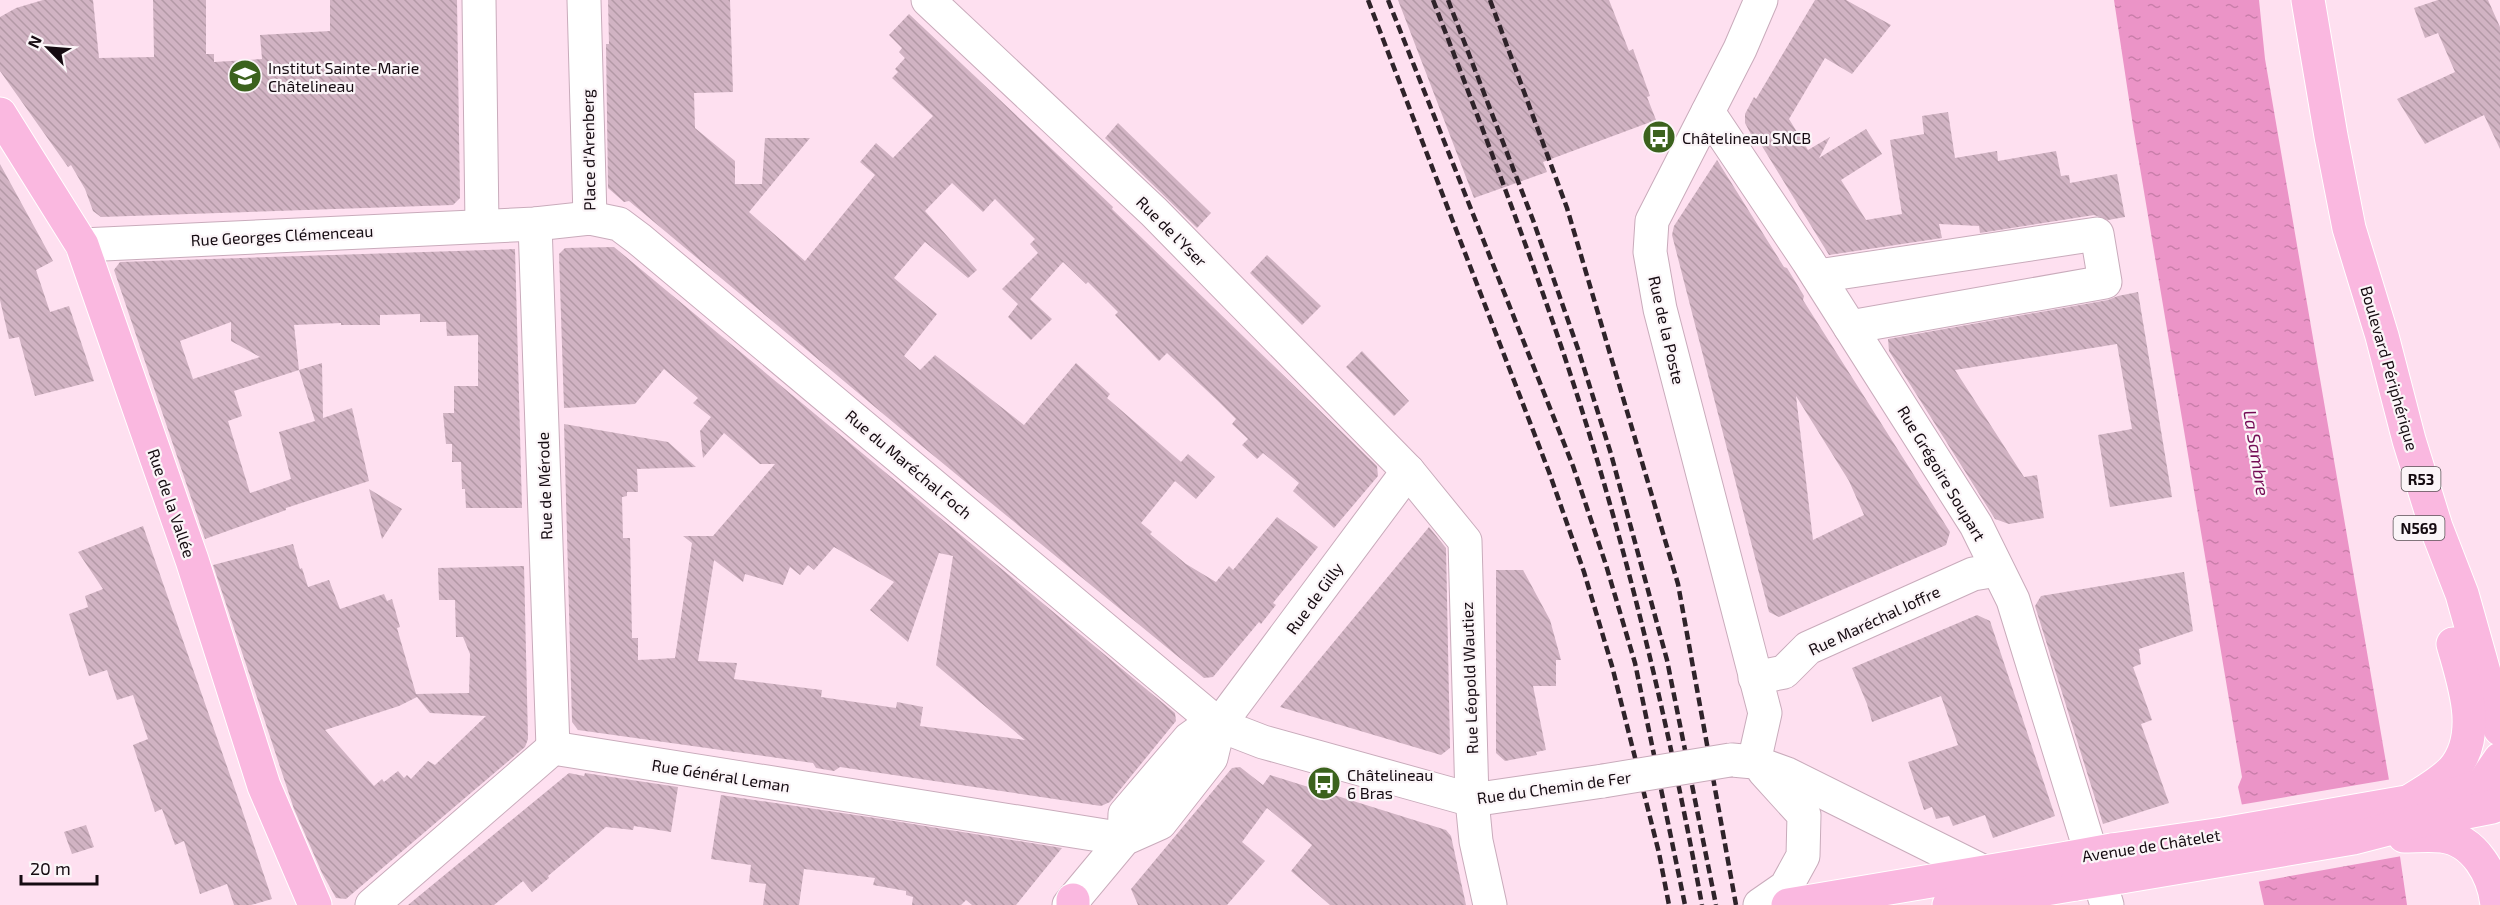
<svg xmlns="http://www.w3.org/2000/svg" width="2500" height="905" font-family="'Exo 2',sans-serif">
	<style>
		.water { fill: url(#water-ripples) }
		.pier { fill: #fee0f0 }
		.building { fill: url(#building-back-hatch); fill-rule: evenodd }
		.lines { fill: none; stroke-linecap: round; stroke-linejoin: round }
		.minor-casing { stroke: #c9abbb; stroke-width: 35 }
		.major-casing { stroke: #fff; stroke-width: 35 }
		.minor { stroke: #fff; stroke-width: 33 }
		.major { stroke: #fab8e0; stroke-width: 33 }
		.rail { stroke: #2f232a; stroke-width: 4.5; stroke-dasharray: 9 4.5; stroke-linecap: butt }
		.minor-bridge-casing { stroke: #c9abbb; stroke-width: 35; stroke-linecap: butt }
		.major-bridge-casing { stroke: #fff; stroke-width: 35; stroke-linecap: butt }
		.minor-bridge { stroke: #fff; stroke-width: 33 }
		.major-bridge { stroke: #fab8e0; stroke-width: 33 }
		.labels { text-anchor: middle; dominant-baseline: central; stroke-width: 4.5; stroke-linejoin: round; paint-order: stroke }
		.shield { fill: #fbf5f8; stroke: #5a5156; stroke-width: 1.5 }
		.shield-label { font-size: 15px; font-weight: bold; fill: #150b11 }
		.poi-label { font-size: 16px; fill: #150b11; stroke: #fbf5f8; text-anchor: start }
		.street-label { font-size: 16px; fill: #150b11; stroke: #fbf5f8 }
		.water-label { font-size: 18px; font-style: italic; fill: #740c55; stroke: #fbf5f8 }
	</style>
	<defs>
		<pattern id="water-ripples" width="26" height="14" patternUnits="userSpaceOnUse" patternTransform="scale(1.5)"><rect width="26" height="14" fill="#eb94c7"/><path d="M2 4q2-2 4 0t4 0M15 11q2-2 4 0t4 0" fill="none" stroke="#c97eaa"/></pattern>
		<pattern id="building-back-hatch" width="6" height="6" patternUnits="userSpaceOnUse" patternTransform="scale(1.5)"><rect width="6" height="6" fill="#d1b3c3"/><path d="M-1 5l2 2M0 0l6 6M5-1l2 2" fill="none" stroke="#b399a6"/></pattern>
	</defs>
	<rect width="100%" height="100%" fill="#fee0f0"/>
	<!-- water -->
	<polygon class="water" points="2114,0 2259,0 2265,59 2389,780 2407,905 2264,905 2238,787 2242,777 2133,126"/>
	<!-- pier -->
	<polygon class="pier" points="2392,779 2402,856 2257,882 2239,805"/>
	<!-- building -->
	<g class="building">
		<polygon points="43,0 93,0 99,58 154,57 153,0 206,0 206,54 214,54 214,62 262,59 260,35 330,31 330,0 457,0 460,198 453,205 101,217 93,211 85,189 71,165 68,167 0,71 0,17 16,8"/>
		<polygon points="608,0 730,0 733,92 694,93 695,128 735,161 735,184 762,184 765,138 810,138 749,212 805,261 875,175 860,162 876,143 893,158 933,116 892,78 898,72 895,69 905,58 899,52 902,48 889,35 909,14 1113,207 1112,209 1377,466 1378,476 1334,528 1293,491 1299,483 1263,453 1257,459 1242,445 1248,439 1232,424 1236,419 1219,402 1167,353 1159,361 1115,315 1118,312 1088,282 1086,284 1063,262 1030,299 1052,319 1031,340 1008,317 1018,304 1002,289 1038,253 1030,244 1035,239 995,199 983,212 952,183 925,211 977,270 968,278 925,242 894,278 937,314 904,356 920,370 935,355 1024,425 1076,363 1110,394 1107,398 1181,462 1188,454 1215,477 1196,499 1175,481 1141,523 1152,532 1150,534 1186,564 1216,582 1229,566 1233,570 1277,517 1318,547 1273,603 1276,605 1261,624 1259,622 1213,677 1204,678 906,433 629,201 624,202 608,188 606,44 609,44"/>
		<polygon points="1398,0 1609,0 1629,51 1633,49 1650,96 1647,97 1656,120 1543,162 1547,172 1474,198"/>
		<polygon points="1815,0 1846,0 1891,25 1852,74 1825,58 1789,119 1808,150 1830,137 1819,158 1866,129 1882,154 1841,180 1866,220 1902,214 1890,140 1924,134 1922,116 1948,112 1955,158 1997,151 1998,161 2056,151 2061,176 2069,175 2070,183 2117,174 2125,217 2108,220 2094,215 1980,233 1979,226 1939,224 1942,238 1829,255 1757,138 1754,140 1745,123 1745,114 1754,97 1756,99"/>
		<polygon points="2438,0 2488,0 2500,27 2500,149 2484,115 2425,144 2397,99 2455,72 2438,33 2425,38 2414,8"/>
		<polygon points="1118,123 1211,213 1197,228 1105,138"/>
		<path d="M 1717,160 L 1784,267 L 1787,268 L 1804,296 L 1803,300 L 1950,532 L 1946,545 L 1779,617 L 1769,612 L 1672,235 L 1674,226 ZM 1796,396 L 1849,481 L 1864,515 L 1813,540 Z"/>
		<polygon points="0,164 53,261 36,270 50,312 69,306 94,381 35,396 19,337 9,339 0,300"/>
		<path d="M 614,247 L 1175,713 L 1176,721 L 1110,802 L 1101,806 L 840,767 L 834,771 L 816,768 L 813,763 L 578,730 L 572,722 L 564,424 L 668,442 L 696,467 L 637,469 L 638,492 L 627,492 L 627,496 L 622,497 L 623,538 L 630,538 L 632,638 L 638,638 L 638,660 L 675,658 L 692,543 L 683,536 L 713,536 L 775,464 L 760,464 L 724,433 L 703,458 L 700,431 L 711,417 L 693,403 L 698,398 L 664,369 L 635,404 L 564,408 L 559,254 L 565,248 ZM 834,547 L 894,582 L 870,610 L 908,642 L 939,553 L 953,556 L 936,665 L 1025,740 L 920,726 L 923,707 L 897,702 L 896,708 L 821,697 L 822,690 L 734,679 L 737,663 L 698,661 L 714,560 L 743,582 L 745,574 L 783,585 L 790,567 L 800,575 L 808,565 L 814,570 Z"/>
		<path d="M 515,249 L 522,508 L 466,508 L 465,489 L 462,489 L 461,462 L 452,462 L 452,444 L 446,444 L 443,413 L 454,413 L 454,386 L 478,386 L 478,335 L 447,336 L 446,322 L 420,322 L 420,314 L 380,315 L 380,325 L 341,325 L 341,323 L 294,325 L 299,370 L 234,391 L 242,416 L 228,421 L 250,493 L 291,479 L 279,432 L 315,421 L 299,370 L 322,363 L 323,418 L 352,408 L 369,481 L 286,508 L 286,510 L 205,539 L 114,270 L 120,262 ZM 231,322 L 231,341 L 260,357 L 193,379 L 180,341 Z"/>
		<polygon points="1267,255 1321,306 1302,325 1250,273"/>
		<polygon points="2138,292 2172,497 2110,507 2098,435 2132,429 2117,344 1955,370 2024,477 2037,475 2044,518 2009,524 1995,519 1889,351 1888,339 2108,300 2118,296"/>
		<polygon points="1362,351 1409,401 1394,416 1346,367"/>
		<polygon points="369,489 402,509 382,539"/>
		<polygon points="143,526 238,798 272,899 251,905 234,905 227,884 200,894 184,841 175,845 162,809 155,812 133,745 148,739 133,695 117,700 107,670 89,676 69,614 88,607 85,596 103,589 78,552"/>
		<polygon points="1429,527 1446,548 1450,748 1441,755 1280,707"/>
		<path d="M 293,544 L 300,569 L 302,568 L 308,587 L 329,580 L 340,609 L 384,594 L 387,601 L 392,599 L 400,627 L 397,628 L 416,694 L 469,693 L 470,654 L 463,637 L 456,637 L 455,600 L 439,600 L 438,568 L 524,566 L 528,739 L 525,747 L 346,899 L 336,898 L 322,873 L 294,809 L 213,565 ZM 417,697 L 430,713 L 486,716 L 435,765 L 428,761 L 411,779 L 407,775 L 404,778 L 398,771 L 384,782 L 382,779 L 374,786 L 325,730 L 399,706 Z"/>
		<polygon points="1496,570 1523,570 1550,620 1561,660 1556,660 1556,686 1533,686 1546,750 1536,752 1537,755 1505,761 1496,753"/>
		<polygon points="2184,572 2193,631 2139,649 2141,664 2133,667 2152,720 2141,724 2169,803 2103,824 2035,606 2041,596"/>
		<polygon points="1977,615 1990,621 2055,816 1993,838 1985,815 1953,826 1949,816 1936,819 1932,807 1924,810 1908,762 1958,745 1941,696 1872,722 1867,704 1852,668"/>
		<polygon points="1240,767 1263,785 1270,775 1446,830 1451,836 1466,905 1330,905 1291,871 1312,845 1267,808 1242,842 1265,861 1227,905 1138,905 1131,889 1232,768"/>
		<polygon points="569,773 584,776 585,773 678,787 671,832 634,826 633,830 606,827 548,876 549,878 532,892 523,881 494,905 408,905"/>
		<polygon points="721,795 882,819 1062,848 1016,905 972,905 966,900 961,905 912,905 913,897 906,895 906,891 873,885 875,878 804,869 799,905 763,905 766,884 749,882 751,865 711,859"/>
		<polygon points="86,825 94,847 72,854 64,832"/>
	</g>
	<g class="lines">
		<!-- minor casing -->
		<g class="minor-casing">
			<g id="minor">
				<polyline points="479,0 482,225"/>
				<polyline points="584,0 590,218"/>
				<polyline points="928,0 1154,212 1408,471 1465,541 1472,800 1476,841 1490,905"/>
				<polyline points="1708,112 1808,261 1976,525 2013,600 2107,905"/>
				<polyline points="535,224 553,748"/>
				<polyline points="82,245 535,224 590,218 619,224 639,239 1219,725 1263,742 1472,800 1603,781"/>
				<polyline points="1818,276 2097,234 2105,282 1850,327"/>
				<polyline points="1755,678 1784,672 1808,648 1973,574 1997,570"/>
				<polyline points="1732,760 1754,762 1787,774 1984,872"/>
				<polyline points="1754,762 1765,713 1660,309 1650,252 1652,221 1740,49 1761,0"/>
				<polyline points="1124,839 1125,814 1189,739 1203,729 1219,725"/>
				<polyline points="372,905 553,748 1124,839"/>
				<polyline points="1069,905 1124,839 1160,823 1211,758 1219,725 1408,471"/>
				<polyline points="1760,905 1786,887 1803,856 1804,815 1764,771"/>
			</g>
		</g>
		<!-- major casing -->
		<g class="major-casing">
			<g id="major">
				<polyline points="2308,0 2331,136 2349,228 2382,336 2409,440 2436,527 2462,594 2500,729"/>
				<polyline points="0,114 82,245 192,560 264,786 315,905"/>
				<path d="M 2407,803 C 2422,793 2441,783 2453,770 C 2483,735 2464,683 2453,644"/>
				<path d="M 2404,836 C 2416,836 2429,835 2442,836 C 2475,840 2494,875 2497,905"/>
				<polyline points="2112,850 2223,834 2464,792 2483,784 2500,759"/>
				<polyline points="2121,877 2353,838 2411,823 2492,807 2500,803"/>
				<polyline points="1073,900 1073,905"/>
				<polyline points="1788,905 2068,858"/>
				<polyline points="1949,905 2076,884"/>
			</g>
		</g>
		<!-- minor -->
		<use href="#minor" class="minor"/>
		<!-- major -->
		<use href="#major" class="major"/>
		<!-- rail -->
		<g class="rail">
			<polyline points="1368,0 1549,472 1584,572 1612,666 1659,853 1669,905"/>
			<polyline points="1388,0 1573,466 1606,565 1635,663 1685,905"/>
			<path d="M 1433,0 C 1477,114 1521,228 1560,343 C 1622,526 1667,715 1702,905"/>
			<polyline points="1448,0 1533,220 1578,349 1611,454 1667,660 1716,905"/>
			<polyline points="1490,0 1567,208 1678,584 1736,905"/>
		</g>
		<!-- minor-bridge casing -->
		<g class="minor-bridge-casing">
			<polyline id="minor-bridge" points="1603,781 1730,760"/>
		</g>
		<!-- major-bridge casing -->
		<g class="major-bridge-casing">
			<g id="major-bridge">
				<polyline points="2068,858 2112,850"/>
				<polyline points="2076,884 2121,877"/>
			</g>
		</g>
		<!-- minor-bridge -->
		<use href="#minor-bridge" class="minor-bridge"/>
		<!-- major-bridge -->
		<use href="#major-bridge" class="major-bridge"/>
	</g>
	<!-- icons -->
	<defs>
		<g id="school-disc" transform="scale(1.725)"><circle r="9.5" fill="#3b621d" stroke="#fbf5f8"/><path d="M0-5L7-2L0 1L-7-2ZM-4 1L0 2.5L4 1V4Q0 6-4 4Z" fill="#fff"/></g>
		<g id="bus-disc" transform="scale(1.725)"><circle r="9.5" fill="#3b621d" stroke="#fbf5f8"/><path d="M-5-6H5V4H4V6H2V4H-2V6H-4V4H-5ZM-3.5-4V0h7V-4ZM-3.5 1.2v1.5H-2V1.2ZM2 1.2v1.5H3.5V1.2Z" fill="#fff"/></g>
	</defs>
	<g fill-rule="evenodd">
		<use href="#school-disc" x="245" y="76"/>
		<use href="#bus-disc" x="1659" y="137"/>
		<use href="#bus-disc" x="1324" y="783"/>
	</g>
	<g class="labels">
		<!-- shield labels -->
		<g class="shield">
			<rect x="2401.5" y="467" width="39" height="24" rx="4.5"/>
			<rect x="2393.5" y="516" width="51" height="24" rx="4.5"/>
		</g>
		<g class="shield-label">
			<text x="2421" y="479">R53</text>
			<text x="2419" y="528">N569</text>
		</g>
		<!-- poi labels -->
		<g class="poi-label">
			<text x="268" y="67">Institut Sainte-Marie<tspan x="268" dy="18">Châtelineau</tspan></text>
			<text x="1682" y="137">Châtelineau SNCB</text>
			<text x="1347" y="774">Châtelineau<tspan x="1347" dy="18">6 Bras</tspan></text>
		</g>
		<!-- street labels -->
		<g class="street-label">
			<text transform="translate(588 150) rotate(-91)">Place d'Arenberg</text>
			<text transform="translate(1172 231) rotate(45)">Rue de l'Yser</text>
			<text transform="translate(282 235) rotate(-3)">Rue Georges Clémenceau</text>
			<text transform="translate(1667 330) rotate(77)">Rue de la Poste</text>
			<text transform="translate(2390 368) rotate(74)">Boulevard Périphérique</text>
			<text transform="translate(909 464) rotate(40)">Rue du Maréchal Foch</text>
			<text transform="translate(1942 473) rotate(59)">Rue Grégoire Soupart</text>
			<text transform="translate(544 486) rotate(-92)">Rue de Mérode</text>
			<text transform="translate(172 503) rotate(71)">Rue de la Vallée</text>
			<text transform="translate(1314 598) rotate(-54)">Rue de Gilly</text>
			<text transform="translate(1874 620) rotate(-25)">Rue Maréchal Joffre</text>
			<text transform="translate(1469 678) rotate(-92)">Rue Léopold Wautiez</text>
			<text transform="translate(721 775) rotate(9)">Rue Général Leman</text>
			<text transform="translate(1554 787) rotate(-8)">Rue du Chemin de Fer</text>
			<text transform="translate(2151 845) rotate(-9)">Avenue de Châtelet</text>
		</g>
		<!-- water labels -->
		<g class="water-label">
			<text transform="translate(2257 453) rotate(81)">La Sambre</text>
		</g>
	</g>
	<!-- north arrow -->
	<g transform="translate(48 48) rotate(295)" stroke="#fbf5f8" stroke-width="4.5" paint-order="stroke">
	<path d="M0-4.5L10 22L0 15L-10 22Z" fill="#150b11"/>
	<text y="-9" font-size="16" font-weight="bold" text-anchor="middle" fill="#150b11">N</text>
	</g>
	<!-- scale -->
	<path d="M21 875v9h76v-9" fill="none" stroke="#150b11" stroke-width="3"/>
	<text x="30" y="875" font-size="18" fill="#150b11" stroke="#fbf5f8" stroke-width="4.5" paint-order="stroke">20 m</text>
</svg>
